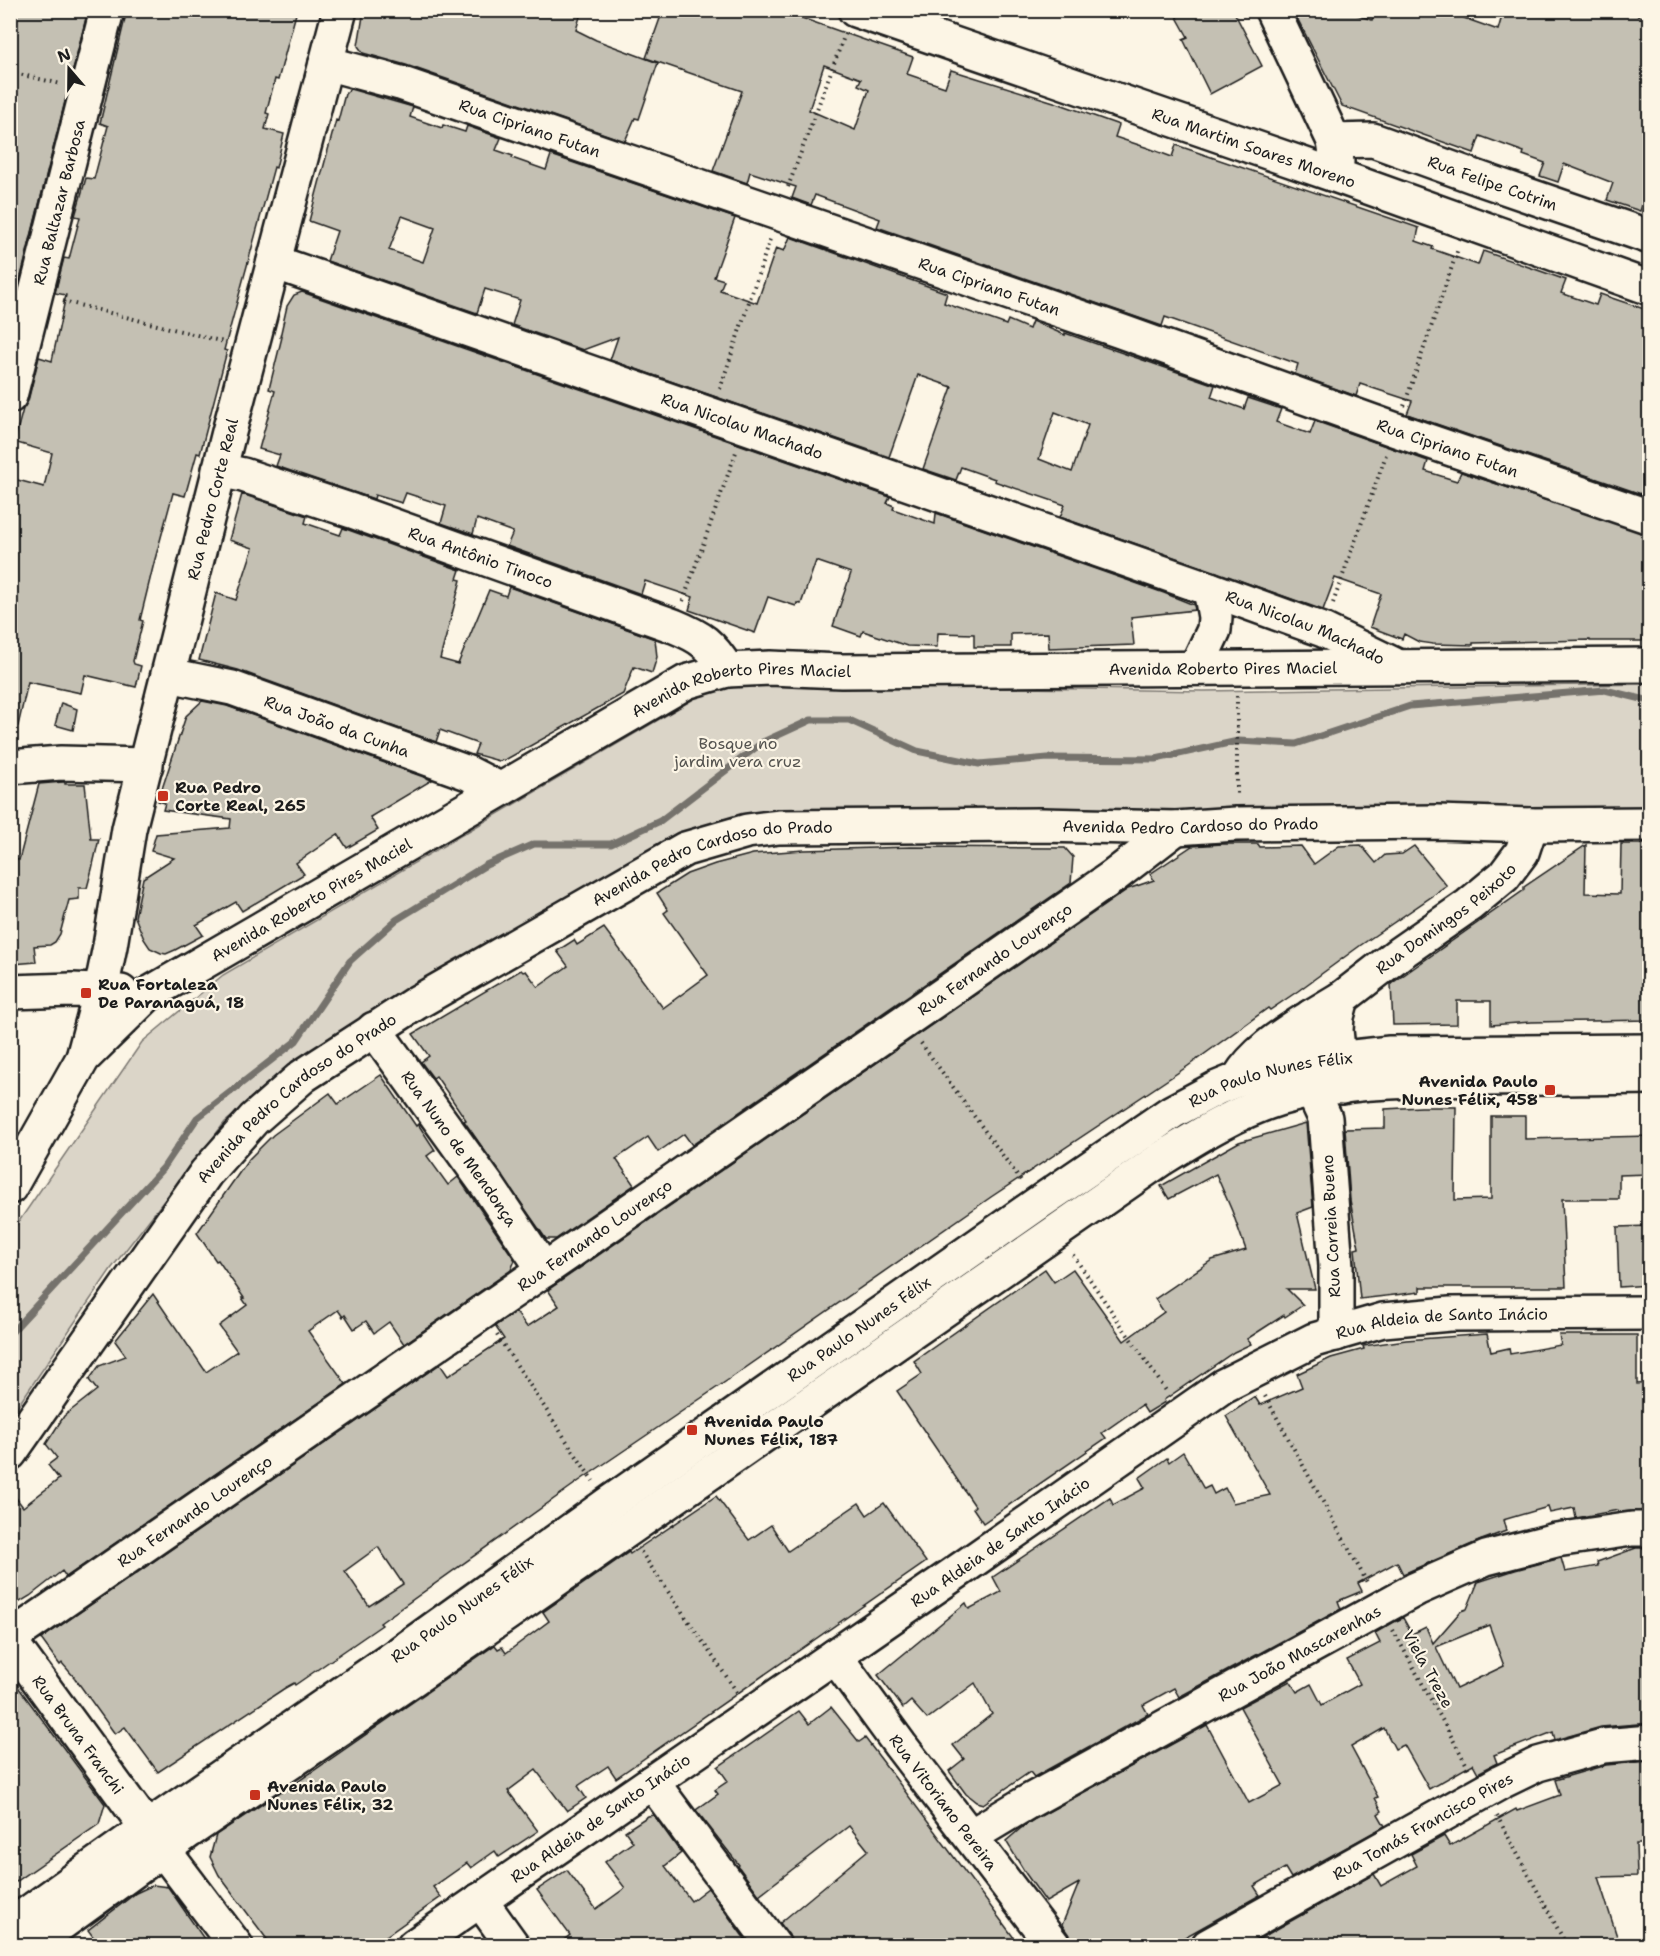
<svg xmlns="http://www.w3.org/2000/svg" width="1660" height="1956" font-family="'Shantell Sans',sans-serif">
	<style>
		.green { fill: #dbd5c8; stroke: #7c7872; stroke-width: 1.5 }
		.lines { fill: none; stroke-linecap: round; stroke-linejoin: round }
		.stream { stroke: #75726c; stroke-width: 7 }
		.building { fill: #c4c0b3; stroke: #1c1c1c; stroke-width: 1.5; fill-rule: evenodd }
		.minor-casing { stroke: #1c1c1c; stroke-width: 38 }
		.major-casing { stroke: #1c1c1c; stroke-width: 38 }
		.path { stroke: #1c1c1c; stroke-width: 4; stroke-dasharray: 1.5 4.5; stroke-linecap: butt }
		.minor { stroke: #fcf5e5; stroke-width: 33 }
		.major { stroke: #fcf5e5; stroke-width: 33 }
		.poi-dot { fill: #c8321e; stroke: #fcf5e5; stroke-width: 2 }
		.labels { text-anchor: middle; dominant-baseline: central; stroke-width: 4.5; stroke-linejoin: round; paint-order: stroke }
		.street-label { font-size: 16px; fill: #1c1c1c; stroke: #fcf5e5 }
		.park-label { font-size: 16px; fill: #555450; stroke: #fcf5e5 }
		.poi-label { font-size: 16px; font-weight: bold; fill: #1c1c1c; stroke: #fcf5e5; text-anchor: start }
	</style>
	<rect width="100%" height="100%" fill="#fcf5e5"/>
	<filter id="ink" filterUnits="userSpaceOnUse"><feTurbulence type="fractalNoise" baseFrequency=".0167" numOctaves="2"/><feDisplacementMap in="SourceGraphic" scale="12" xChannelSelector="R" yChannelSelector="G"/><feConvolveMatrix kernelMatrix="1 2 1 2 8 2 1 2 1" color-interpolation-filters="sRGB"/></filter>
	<g filter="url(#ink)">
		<!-- green -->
		<polygon class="green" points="721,683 1204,691 1649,684 1649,809 857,815 627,864 337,1033 225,1122 111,1269 11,1416 11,1233 142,1042 223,975"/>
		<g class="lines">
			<!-- stream -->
			<polyline class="stream" points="10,1334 164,1167 197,1118 296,1041 350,961 396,920 486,865 534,844 611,844 660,821 763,742 811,720 849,720 917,751 979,764 1048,758 1156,759 1238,741 1296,744 1410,706 1605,690 1650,701"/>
		</g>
		<!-- building -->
		<g class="building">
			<polygon points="10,10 88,10 17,292 10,291"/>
			<polygon points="127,10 297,10 278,80 275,79 266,113 269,114 265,129 284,134 276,168 274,167 224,350 227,351 200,454 197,453 185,496 173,493 154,563 140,620 143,621 133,661 134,664 141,666 136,687 85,675 81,693 28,682 18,726 10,725 10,478 44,487 52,453 14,442 23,409 28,401 39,357 52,361 66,295 55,293 64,258 69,259 80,217 75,216 86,178 94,179 108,126 100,123"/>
			<polygon points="364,10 582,10 576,30 596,40 658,63 639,119 635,118 625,141 406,65 363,53 358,46"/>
			<path d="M 663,10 L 779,10 L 913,57 L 907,74 L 945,87 L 951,70 L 1057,103 L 1119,125 L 1115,137 L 1148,148 L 1172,157 L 1176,145 L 1419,228 L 1416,241 L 1433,247 L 1432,249 L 1478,265 L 1483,251 L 1566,280 L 1561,293 L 1596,305 L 1600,294 L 1650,311 L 1650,497 L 1407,414 L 1412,401 L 1360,384 L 1356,396 L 1295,374 L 1298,364 L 1165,317 L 1162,326 L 877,227 L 880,219 L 815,195 L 811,205 L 792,198 L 796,187 L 750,172 L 747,183 L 713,171 L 742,91 L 646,58 ZM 824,65 L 861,79 L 858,85 L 869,90 L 855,130 L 809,110 Z"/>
			<polygon points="1173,10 1233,10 1262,66 1210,94 1183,39 1188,37"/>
			<polygon points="1293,10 1344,10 1372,20 1375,10 1467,10 1464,18 1498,30 1502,16 1506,17 1508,10 1625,10 1650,20 1650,185 1640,211 1607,200 1613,183 1564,164 1558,182 1540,176 1545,163 1523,155 1524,152 1480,136 1474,153 1342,106"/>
			<path d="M 350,89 L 413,107 L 410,117 L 442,128 L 443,125 L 465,132 L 467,126 L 501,138 L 496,150 L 513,156 L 512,158 L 546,170 L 551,155 L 735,218 L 714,277 L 724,280 L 720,290 L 757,303 L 776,248 L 784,251 L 790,237 L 947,293 L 944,303 L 1001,323 L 1006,325 L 1008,320 L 1029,329 L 1032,321 L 1065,335 L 1065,333 L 1215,385 L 1211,397 L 1244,409 L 1248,398 L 1281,409 L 1276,422 L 1310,434 L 1315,421 L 1428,461 L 1425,471 L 1457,481 L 1461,472 L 1650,535 L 1650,622 L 1642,641 L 1590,641 L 1590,640 L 1473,643 L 1473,645 L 1433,644 L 1419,642 L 1404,634 L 1402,639 L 1370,627 L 1381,594 L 1335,578 L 1323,610 L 1060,517 L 1065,505 L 994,481 L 995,479 L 961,467 L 956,480 L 923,469 L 952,387 L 918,375 L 889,457 L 610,360 L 618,337 L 583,350 L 512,325 L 520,300 L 485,289 L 477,313 L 327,261 L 337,231 L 309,221 L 336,120 L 338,121 L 345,94 ZM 402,216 L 435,228 L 423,262 L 389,250 ZM 1055,412 L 1088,425 L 1072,472 L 1039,459 Z"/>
			<polygon points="302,292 890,497 887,503 894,506 893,509 935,524 936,513 1164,593 1194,605 1195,610 1131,617 1134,645 1049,648 1048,633 1011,634 1011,647 974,647 974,634 938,633 937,647 907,646 863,631 861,636 833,626 851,573 816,561 801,604 797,603 796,606 768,597 755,633 689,610 693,597 645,581 641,594 507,546 513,532 477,519 473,534 441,523 446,506 406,493 402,503 375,495 374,499 276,466 280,455 259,449 275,391 269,389 282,337 280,337 287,306 294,295"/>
			<polygon points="242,494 307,516 305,523 340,535 343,528 460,570 457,579 461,580 440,659 458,664 489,590 506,596 509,587 655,639 657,657 652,673 634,667 623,694 505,760 499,761 474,754 478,744 440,730 436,742 238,670 199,660 216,593 236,600 253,548 229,540"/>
			<polygon points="202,701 227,706 432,780 370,817 378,830 347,848 338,834 296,863 304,874 242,911 236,902 196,925 203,935 175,950 166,954 161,953 150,948 144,939 135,917 143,878 174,858 151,851 156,834 230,828 231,819 163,810 165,803 158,801 186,716"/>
			<polygon points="61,703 77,709 73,730 55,725"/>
			<polygon points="63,782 65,782 65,784 85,784 91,839 99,839 92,869 87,888 79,888 79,899 69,900 60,934 55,942 50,945 34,946 36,962 13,964 10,944 10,858 19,860 39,784"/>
			<path d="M 1222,844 L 1258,844 L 1260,847 L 1301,846 L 1314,864 L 1339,846 L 1361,845 L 1376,863 L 1385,855 L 1402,854 L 1414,846 L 1447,886 L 1361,945 L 1298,991 L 1270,1010 L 1268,1008 L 1188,1066 L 991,1197 L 731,1378 L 579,1481 L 380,1623 L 382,1625 L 295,1685 L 294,1683 L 285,1688 L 158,1772 L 125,1727 L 115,1734 L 74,1677 L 62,1663 L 60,1665 L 41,1639 L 440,1364 L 448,1376 L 504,1339 L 495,1326 L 516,1312 L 527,1327 L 559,1306 L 548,1290 L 1128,889 L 1154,880 L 1150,874 L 1192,846 ZM 378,1547 L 403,1584 L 369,1606 L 345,1571 Z"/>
			<polygon points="1621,844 1650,844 1650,1020 1531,1022 1491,1025 1491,1001 1457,1001 1457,1024 1393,1025 1391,984 1524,890 1524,887 1586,845 1585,893 1620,894"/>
			<polygon points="911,847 1065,848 1073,857 1071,883 692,1145 684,1134 658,1152 648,1137 616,1159 634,1185 556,1239 546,1239 464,1121 466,1120 436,1076 433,1078 421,1062 429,1056 413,1034 521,970 523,972 526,971 538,987 568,966 557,951 574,940 577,945 604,928 663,1008 708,975 664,913 668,910 657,893 687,874 715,864 753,854 804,850"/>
			<polygon points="381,1075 416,1126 418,1124 435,1150 427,1156 448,1185 458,1177 515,1260 511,1270 404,1344 389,1322 374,1333 366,1321 354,1329 345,1315 343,1317 338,1310 308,1331 346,1384 66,1577 62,1571 30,1596 10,1608 10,1490 23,1507 59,1479 48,1465 57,1458 46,1444 64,1416 97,1390 89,1380 99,1366 126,1356 115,1341 153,1294 206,1372 237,1351 219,1326 247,1305 242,1298 244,1298 218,1260 216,1261 197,1233 249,1159 273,1135 330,1093 338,1104"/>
			<polygon points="1421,1107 1456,1107 1455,1200 1491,1199 1491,1116 1525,1116 1525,1139 1650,1136 1650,1174 1619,1175 1619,1199 1562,1199 1566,1287 1420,1287 1420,1292 1360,1299 1355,1249 1359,1248 1350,1200 1345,1129 1385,1128 1385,1109"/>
			<polygon points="1306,1123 1313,1207 1297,1213 1315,1289 1287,1289 1303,1305 1285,1317 1284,1315 1247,1339 1251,1344 1234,1352 1164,1400 1165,1402 1147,1413 1142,1405 1102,1433 1106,1438 983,1523 973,1508 975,1506 897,1391 922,1374 914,1361 1045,1269 1054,1282 1073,1269 1124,1341 1164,1312 1155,1299 1212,1260 1246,1250 1232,1211 1216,1174 1169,1199 1161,1186 1239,1142"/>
			<polygon points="1650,1226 1650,1285 1619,1287 1617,1227"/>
			<polygon points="1487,1334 1491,1352 1509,1348 1510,1354 1561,1345 1559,1335 1637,1335 1637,1384 1650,1383 1650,1510 1619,1512 1618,1510 1576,1518 1574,1508 1550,1513 1548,1507 1503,1520 1506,1531 1479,1541 1403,1574 1397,1562 1358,1583 1362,1591 1338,1601 1341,1609 1179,1697 1174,1688 1143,1705 1148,1714 1034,1777 1030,1772 983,1804 976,1802 966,1794 949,1771 964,1759 953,1745 992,1714 975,1683 927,1719 911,1701 903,1708 878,1675 966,1603 969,1609 1001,1592 993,1577 1110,1498 1113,1505 1145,1488 1139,1478 1167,1458 1169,1462 1183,1452 1204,1489 1210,1486 1214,1494 1225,1488 1233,1503 1270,1495 1226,1416 1255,1397 1260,1405 1302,1387 1297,1374 1331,1358 1364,1349 1363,1346 1406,1340"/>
			<polygon points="716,1496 749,1540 771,1525 788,1551 859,1503 867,1515 884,1503 926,1562 616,1778 608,1766 578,1786 586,1798 567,1811 536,1770 508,1791 538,1831 499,1857 495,1851 471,1868 467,1863 433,1887 441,1897 372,1946 272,1946 219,1875 210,1857 216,1835 282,1791 283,1792 495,1645 498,1649 502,1647 506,1653 549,1621 543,1612 629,1552 630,1554"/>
			<path d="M 1636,1548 L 1650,1548 L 1650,1723 L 1601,1727 L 1555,1740 L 1553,1732 L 1494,1755 L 1497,1763 L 1478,1773 L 1473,1764 L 1429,1789 L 1404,1745 L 1395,1749 L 1384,1728 L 1351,1747 L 1378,1797 L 1375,1798 L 1382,1811 L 1378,1814 L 1385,1826 L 1291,1878 L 1285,1868 L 1254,1886 L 1260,1895 L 1169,1946 L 1106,1946 L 1102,1937 L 1087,1946 L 1072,1946 L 1069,1935 L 1062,1925 L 1079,1883 L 1046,1902 L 1026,1874 L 1006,1841 L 1020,1829 L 1035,1819 L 1207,1725 L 1249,1803 L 1283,1785 L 1240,1707 L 1290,1681 L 1297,1692 L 1311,1684 L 1322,1705 L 1360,1684 L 1347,1660 L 1380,1643 L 1375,1633 L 1394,1622 L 1403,1618 L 1412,1634 L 1426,1627 L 1433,1643 L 1461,1611 L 1467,1609 L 1478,1582 L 1515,1570 L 1561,1558 L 1565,1572 L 1598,1566 L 1597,1562 ZM 1489,1625 L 1504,1666 L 1456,1689 L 1436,1647 Z"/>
			<polygon points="10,1676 105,1804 99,1824 10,1886"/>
			<polygon points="831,1707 859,1742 865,1738 881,1759 1020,1946 792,1946 789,1935 780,1923 868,1850 849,1826 759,1895 738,1866 739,1865 696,1810 718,1794 715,1790 728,1781 718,1767 799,1711 809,1724"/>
			<polygon points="1650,1761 1650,1844 1636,1844 1637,1876 1598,1877 1620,1946 1247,1946 1374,1874 1381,1886 1417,1866 1411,1854 1444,1836 1450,1846 1516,1809 1517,1811 1560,1795 1555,1780 1606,1765"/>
			<polygon points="654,1815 681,1853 665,1866 691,1901 708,1888 750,1946 556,1946 570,1935 537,1890 567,1870 596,1909 625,1888 605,1862 633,1842 625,1831 648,1816"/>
			<polygon points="153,1885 168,1887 209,1946 100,1946 88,1930 136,1893"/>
		</g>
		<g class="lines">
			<!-- minor casing -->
			<g class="minor-casing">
				<g id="minor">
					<path id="s1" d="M 855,10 L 1340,177 L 1650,288"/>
					<polyline points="1272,10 1334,141 1337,162"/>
					<path id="s2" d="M 326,63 L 400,83 L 1120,331 L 1396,430 L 1650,517"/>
					<path id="s3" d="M 1334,141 L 1373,140 L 1481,179 L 1650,237"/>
					<path id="s4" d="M 274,262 L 1210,589 L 1323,630 L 1393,664"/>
					<path id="s5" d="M 10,396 L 107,10"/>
					<path id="s6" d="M 219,470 L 243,475 L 352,511 L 674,626 C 701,637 711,644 727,670"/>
					<polyline points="1196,668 1214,630 1215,617 1210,589"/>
					<path id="s7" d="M 169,675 L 232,688 L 468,773 L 499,789"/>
					<polyline points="10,767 61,763 146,765"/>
					<polyline points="10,992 72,990 121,992"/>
					<polyline points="1342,998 1337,1017 1336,1030 1342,1087"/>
					<path id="s8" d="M 374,1029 L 489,1188 L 544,1270"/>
					<path id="s9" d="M 84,1054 L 101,990 L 110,946 L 129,829 L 229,432 L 340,10"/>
					<path id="s10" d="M 10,1187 L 83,1058 L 147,995 L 686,682 L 727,670 L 770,668 L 841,671 L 1650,665"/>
					<path id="s11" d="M 1336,1334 L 1336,1266 L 1325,1118 L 1312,1090 L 1307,1049 L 1307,1036 L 1312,1016 L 1342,998 L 1400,953 L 1469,905 L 1504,876 L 1522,852 L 1531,825"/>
					<path id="s12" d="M 10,1453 L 206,1173 L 254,1119 L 303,1076 L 416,1003 L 685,849 L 747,831 L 779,827 L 1041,825 L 1176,828 L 1236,824 L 1437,822 L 1531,825 L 1650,824"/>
					<path id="s13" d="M 10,1638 L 905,1021 L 1114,876 L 1176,828"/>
					<path id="s14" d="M 10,1641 L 155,1839 L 236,1946"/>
					<path id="s15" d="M 835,1656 L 900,1745 L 1054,1946"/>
					<polyline points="652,1782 774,1946"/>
					<path id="s16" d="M 971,1836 L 1026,1803 L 1416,1589 L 1486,1558 L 1556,1540 L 1632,1529 L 1650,1529"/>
					<polyline points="480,1900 513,1946"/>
					<path id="s17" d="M 414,1946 L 967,1565 L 1223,1386 L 1314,1340 L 1383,1320 L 1450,1314 L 1650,1313"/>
					<path id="s18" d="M 1208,1946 L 1501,1782 L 1538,1764 L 1603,1746 L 1650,1742"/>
				</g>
			</g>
			<!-- major casing -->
			<g class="major-casing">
				<g id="major">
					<path d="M 1239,1078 C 1256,1050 1286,1033 1312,1016"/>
					<path id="s19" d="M 10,1926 L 147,1828 L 396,1656 L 608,1504 L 1037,1204 L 1172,1112 L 1217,1088 L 1239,1079 L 1274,1069 L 1308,1062 L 1390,1053 L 1650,1051"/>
					<path d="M 30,1946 L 189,1831 L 413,1679 L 1161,1159 C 1198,1136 1236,1112 1278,1099 C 1331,1083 1385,1082 1440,1080 C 1510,1078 1580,1078 1650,1077"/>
				</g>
			</g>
			<!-- path -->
			<g class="path">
				<polyline points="10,72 61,84"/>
				<polyline points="788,187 845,34"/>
				<polyline points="63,301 224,342"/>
				<polyline points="720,389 770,239"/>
				<polyline points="1404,406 1458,249"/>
				<polyline points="683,601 736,452"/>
				<polyline points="1333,603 1386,455"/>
				<polyline points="1237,696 1237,796"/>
				<polyline points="921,1043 1022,1182"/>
				<polyline points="1073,1255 1167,1392"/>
				<polyline points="497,1335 593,1481"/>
				<polyline points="1265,1396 1368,1584"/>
				<polyline points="641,1552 737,1692"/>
				<polyline points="1393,1630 1469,1769"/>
				<polyline points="1497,1816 1567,1946"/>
			</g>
			<!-- minor -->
			<use href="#minor" class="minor"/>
			<!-- major -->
			<use href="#major" class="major"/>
		</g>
	</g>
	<!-- markers -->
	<g class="poi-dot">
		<rect x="157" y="790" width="12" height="12" rx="3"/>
		<rect x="80" y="987" width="12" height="12" rx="3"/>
		<rect x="1544" y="1084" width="12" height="12" rx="3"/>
		<rect x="686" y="1424" width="12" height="12" rx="3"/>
		<rect x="249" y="1789" width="12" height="12" rx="3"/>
	</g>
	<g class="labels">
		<!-- street labels -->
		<g class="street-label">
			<text stroke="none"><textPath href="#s2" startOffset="214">Rua Cipriano Futan</textPath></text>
			<text stroke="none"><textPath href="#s1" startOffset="422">Rua Martim Soares Moreno</textPath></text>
			<text stroke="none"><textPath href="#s3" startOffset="166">Rua Felipe Cotrim</textPath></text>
			<text stroke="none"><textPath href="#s5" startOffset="200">Rua Baltazar Barbosa</textPath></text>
			<text stroke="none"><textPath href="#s2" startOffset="700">Rua Cipriano Futan</textPath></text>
			<text stroke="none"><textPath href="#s4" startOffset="496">Rua Nicolau Machado</textPath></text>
			<text stroke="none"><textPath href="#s2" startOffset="1186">Rua Cipriano Futan</textPath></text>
			<text stroke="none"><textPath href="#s9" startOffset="570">Rua Pedro Corte Real</textPath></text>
			<text stroke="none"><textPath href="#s6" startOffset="276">Rua Antônio Tinoco</textPath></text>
			<text stroke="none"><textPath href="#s4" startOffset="1094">Rua Nicolau Machado</textPath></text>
			<text stroke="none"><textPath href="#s10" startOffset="1400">Avenida Roberto Pires Maciel</textPath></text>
			<text stroke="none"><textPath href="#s10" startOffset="914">Avenida Roberto Pires Maciel</textPath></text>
			<text stroke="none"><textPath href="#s7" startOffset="176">Rua João da Cunha</textPath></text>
			<text stroke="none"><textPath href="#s12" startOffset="1432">Avenida Pedro Cardoso do Prado</textPath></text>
			<text stroke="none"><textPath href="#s12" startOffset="946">Avenida Pedro Cardoso do Prado</textPath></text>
			<text stroke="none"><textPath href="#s10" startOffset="428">Avenida Roberto Pires Maciel</textPath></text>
			<text stroke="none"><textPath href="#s11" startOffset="488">Rua Domingos Peixoto</textPath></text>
			<text stroke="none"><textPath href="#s13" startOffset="1196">Rua Fernando Lourenço</textPath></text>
			<text stroke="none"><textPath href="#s19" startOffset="1524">Rua Paulo Nunes Félix</textPath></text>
			<text stroke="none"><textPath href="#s12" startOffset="460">Avenida Pedro Cardoso do Prado</textPath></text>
			<text stroke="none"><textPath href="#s8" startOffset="147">Rua Nuno de Mendonça</textPath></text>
			<text transform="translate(1331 1226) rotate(-93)">Rua Correia Bueno</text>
			<text stroke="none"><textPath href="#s13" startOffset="710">Rua Fernando Lourenço</textPath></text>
			<text stroke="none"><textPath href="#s17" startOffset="1216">Rua Aldeia de Santo Inácio</textPath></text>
			<text stroke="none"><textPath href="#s19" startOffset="1038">Rua Paulo Nunes Félix</textPath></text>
			<text stroke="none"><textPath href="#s13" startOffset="224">Rua Fernando Lourenço</textPath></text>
			<text stroke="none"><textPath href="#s17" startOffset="712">Rua Aldeia de Santo Inácio</textPath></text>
			<text stroke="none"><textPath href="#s19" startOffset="552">Rua Paulo Nunes Félix</textPath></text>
			<text stroke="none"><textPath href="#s16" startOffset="376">Rua João Mascarenhas</textPath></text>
			<text transform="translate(1428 1669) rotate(61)">Viela Treze</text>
			<text stroke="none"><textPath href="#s14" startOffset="116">Rua Bruna Franchi</textPath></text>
			<text stroke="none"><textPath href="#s15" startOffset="182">Rua Vitoriano Pereira</textPath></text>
			<text stroke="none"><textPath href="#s17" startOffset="226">Rua Aldeia de Santo Inácio</textPath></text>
			<text stroke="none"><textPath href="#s18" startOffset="246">Rua Tomás Francisco Pires</textPath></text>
		</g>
		<!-- park labels -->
		<g class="park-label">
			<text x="738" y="743">Bosque no<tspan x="738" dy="18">jardim vera cruz</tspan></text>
		</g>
		<!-- poi labels -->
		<g class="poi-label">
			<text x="175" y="787">Rua Pedro<tspan x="175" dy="18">Corte Real, 265</tspan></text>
			<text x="98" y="984">Rua Fortaleza<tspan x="98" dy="18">De Paranaguá, 18</tspan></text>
			<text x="1538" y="1081" text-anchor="end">Avenida Paulo<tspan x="1538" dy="18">Nunes Félix, 458</tspan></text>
			<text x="704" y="1421">Avenida Paulo<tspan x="704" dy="18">Nunes Félix, 187</tspan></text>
			<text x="267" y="1786">Avenida Paulo<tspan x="267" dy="18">Nunes Félix, 32</tspan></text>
		</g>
	</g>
	<!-- margin -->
	<rect width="1660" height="1956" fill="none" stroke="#fcf5e5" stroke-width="36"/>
	<rect x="18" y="18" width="1624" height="1920" fill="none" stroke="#1c1c1c" stroke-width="2" filter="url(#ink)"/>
	<!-- north arrow -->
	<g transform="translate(69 69) rotate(340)" stroke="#fcf5e5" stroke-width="4.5" paint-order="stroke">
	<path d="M0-4.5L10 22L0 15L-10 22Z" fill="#1c1c1c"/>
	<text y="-9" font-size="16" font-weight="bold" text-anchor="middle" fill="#1c1c1c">N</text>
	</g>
</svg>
